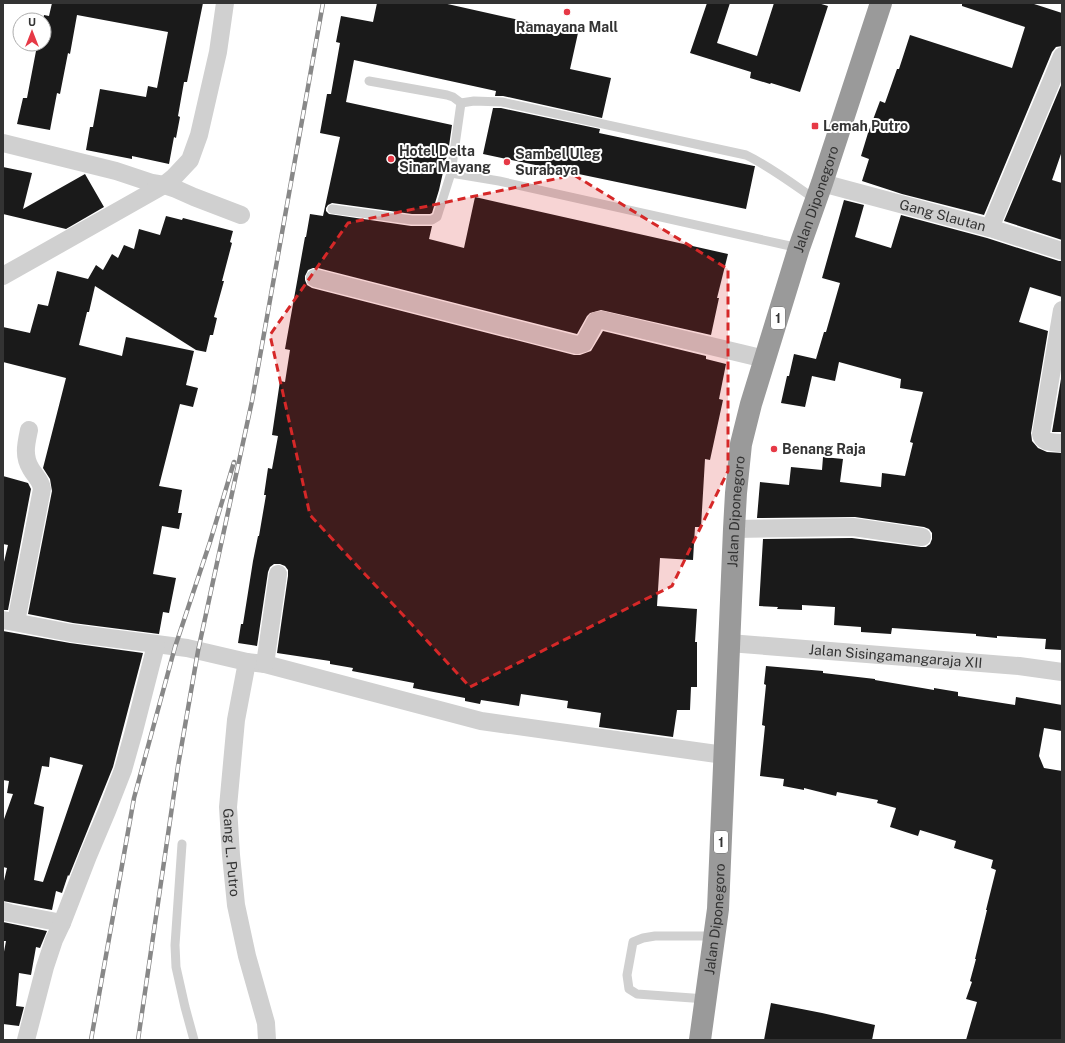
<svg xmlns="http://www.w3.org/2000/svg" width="1065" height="1043" font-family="'Public Sans',sans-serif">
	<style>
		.building { fill: #1a1a1a; fill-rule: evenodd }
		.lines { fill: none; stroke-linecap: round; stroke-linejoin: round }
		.lane { stroke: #d0d0d0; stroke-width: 9 }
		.street { stroke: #d0d0d0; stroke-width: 18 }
		.highway { stroke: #9a9a9a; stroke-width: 22 }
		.rail-casing { stroke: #888; stroke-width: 4.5 }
		.rail { stroke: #fff; stroke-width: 3; stroke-dasharray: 9; stroke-linecap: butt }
		.marked { fill: #d62828; fill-opacity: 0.2; stroke: #d62828; stroke-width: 3; stroke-dasharray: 8 5; stroke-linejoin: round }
		.poi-dot { fill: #e63946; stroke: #fff; stroke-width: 1.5 }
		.labels { text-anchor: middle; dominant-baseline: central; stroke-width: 4; stroke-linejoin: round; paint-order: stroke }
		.shield { fill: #fff; stroke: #707070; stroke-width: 1 }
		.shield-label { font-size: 13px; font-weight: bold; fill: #333 }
		.poi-label { font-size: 14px; font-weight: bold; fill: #333; stroke: #fff; text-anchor: start }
		.street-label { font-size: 14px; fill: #333; stroke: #fff }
	</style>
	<rect width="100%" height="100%" fill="#fff"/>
	<!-- building -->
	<g class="building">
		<polygon points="52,3 203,3 187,82 184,82 178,116 180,117 176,138 174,137 169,164 132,156 132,159 86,150 90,127 93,127 100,89 146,97 148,86 157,88 168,32 77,15 70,54 68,53 60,94 57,93 50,130 17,124 23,98 27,98 36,51 37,51 39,44 44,44 43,20 44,15 49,16"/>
		<polygon points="377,3 443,3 578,33 570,69 611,78 602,118 503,96 495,96 496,91 354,60 346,102 452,125 449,146 439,190 432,213 430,214 412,214 332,203 328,205 326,208 326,211 329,214 411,226 432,226 429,239 464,248 475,197 728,254 717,298 719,298 711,335 601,310 590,313 587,316 577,334 318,268 313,268 308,270 305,276 305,280 307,285 312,288 574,355 580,355 591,351 603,331 706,356 706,359 726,364 719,399 723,400 710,460 705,459 701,527 695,527 693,560 660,558 657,606 697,609 695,642 697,642 697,687 691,687 690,710 677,710 673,737 599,727 601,713 567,708 568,701 521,694 519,706 481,700 480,704 465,701 465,698 413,688 414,683 352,671 353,668 330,664 330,661 277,653 288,576 288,570 285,566 280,564 274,564 270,567 268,572 257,646 238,643 241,624 243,624 253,561 258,536 259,536 266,495 264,495 268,468 272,469 278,436 272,435 280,381 285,382 290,350 285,349 305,237 306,237 310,214 323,216 340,137 320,133 327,94 331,94 340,43 336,42 341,16 373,22"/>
		<polygon points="707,3 730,3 717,43 757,56 774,3 818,3 828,6 800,92 771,83 770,84 750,78 751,72 690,53"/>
		<polygon points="962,3 1031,3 1062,13 1062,46 1056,47 1052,52 984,215 902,194 862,181 869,159 861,156 868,133 880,101 885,103 897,69 899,69 910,35 1012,68 1025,27 962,6"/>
		<polygon points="1062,83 1062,151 1052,180 1062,183 1062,240 1004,221"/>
		<polygon points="493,108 501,108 600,129 599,133 754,166 755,166 746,209 483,154"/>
		<polygon points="3,167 32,173 23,209 85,174 104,207 66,229 3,214"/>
		<polygon points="844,200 864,205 855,237 891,248 901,215 987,238 1059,261 1062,261 1062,297 1030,287 1019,322 1048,331 1031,433 1032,441 1038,448 1047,452 1062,453 1062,650 1045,649 1046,639 997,636 997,638 976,636 976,634 892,628 891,634 861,632 861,627 834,625 835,607 802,605 802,610 777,609 778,607 759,606 763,539 852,538 921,547 926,547 930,544 932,539 932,533 929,529 924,527 855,517 757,518 760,482 789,485 791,467 822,470 823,457 843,459 840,482 881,487 882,473 905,476 913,443 910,442 923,392 900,388 901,379 839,362 835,381 812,376 805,407 781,403 787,376 789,376 794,354 816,359 824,332 826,332 840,283 822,278"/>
		<polygon points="166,216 182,220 183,218 233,231 230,242 232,243 222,281 224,281 214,317 217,318 213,335 210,335 206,352 196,350 95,286 89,312 87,312 79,345 122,356 126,337 194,351 186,385 198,388 193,407 180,404 159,486 182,490 178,513 182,513 179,529 162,526 153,574 176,578 169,613 163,612 159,634 73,623 28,614 52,491 50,479 43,468 66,378 3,362 3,327 30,333 38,304 48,306 57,271 88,279 96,265 103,270 112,254 118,258 124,245 134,249 139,229 160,235"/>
		<polygon points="1062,373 1062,432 1052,432"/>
		<polygon points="3,476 28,483 31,489 8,610 3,610 3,566 8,545 3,544"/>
		<path d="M 3,631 L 70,643 L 143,653 L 113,767 L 69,876 L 68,875 L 62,893 L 56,891 L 52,910 L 3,901 L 3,885 L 7,868 L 3,867 L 3,822 L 13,794 L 7,793 L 9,781 L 3,780 ZM 50,757 L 83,765 L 43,882 L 34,880 L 44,807 L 34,804 L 42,766 L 49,767 Z"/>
		<polygon points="766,666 823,671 823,673 875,679 875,680 934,690 934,688 958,692 958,696 1015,705 1016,697 1062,705 1062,731 1044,728 1039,756 1044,768 1062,771 1062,1040 966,1040 977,1002 966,999 972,982 970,981 976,959 975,959 987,910 986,910 996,870 991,868 993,860 954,848 956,841 920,830 918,836 890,827 896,808 877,803 878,800 837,792 836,796 804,788 804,790 783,786 784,779 760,776 765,726 762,725 766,685 764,684"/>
		<polygon points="3,922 47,931 40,948 36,947 31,975 19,973 16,1006 24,1007 19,1026 3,1024 3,957 6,941 3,941"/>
		<polygon points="771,1003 822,1013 875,1025 872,1040 764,1040"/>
	</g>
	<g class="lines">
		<!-- lane -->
		<g class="lane">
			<path d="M 369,81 L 447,95 L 453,97 L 461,103 L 474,101 L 502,102 L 746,155 C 771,167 793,184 816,200"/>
			<polyline points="451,173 499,181 799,248"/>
			<polyline points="332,209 412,220 432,220 437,217 451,173 461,103"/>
			<polyline points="182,844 175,945 176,967 185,1007 194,1040"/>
			<polyline points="706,999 637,994 629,989 627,975 633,942 643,938 655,936 714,936"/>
		</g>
		<!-- street -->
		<g class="street">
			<polyline points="3,143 116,171 152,183 164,185 176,189 194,197 241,215"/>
			<path id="s1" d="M 822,183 L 990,228 L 1062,251"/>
			<polyline points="990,228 1062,56"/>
			<polyline points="3,276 164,185 174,177 190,160 199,135 218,52 225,3"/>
			<polyline points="315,278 577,345 584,343 596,321 602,320 765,359"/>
			<path d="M 1062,310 L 1041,434 C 1043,444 1053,442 1062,443"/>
			<polyline points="734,529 853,527 922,537"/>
			<polyline points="3,620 71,633 187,648 247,662 265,664 481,721 724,755"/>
			<path d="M 16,622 L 42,489 C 41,480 35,476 31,469 C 23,456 26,444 29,430"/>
			<path id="s2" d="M 729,643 L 1019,666 L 1062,672"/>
			<path id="s3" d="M 247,662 L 236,720 L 228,807 L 231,855 L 236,905 L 247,956 L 266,1023 L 267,1040"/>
			<polyline points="265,664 278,574"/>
			<polyline points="3,911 10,913 62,923"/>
			<polyline points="26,1040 45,967 54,940 62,923 88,856 107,811 123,770 134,731 156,645"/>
		</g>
		<!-- highway -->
		<path class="highway" id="s4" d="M 700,1040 L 718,909 L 734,529 L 736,493 L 741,444 L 751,404 L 799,248 L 822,183 L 881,3"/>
		<!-- rail casing -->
		<g class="rail-casing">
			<g id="rail">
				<polyline points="91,1040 134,798 175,647 210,542 234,462"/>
				<polyline points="138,1040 178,766 198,651 252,401 323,3"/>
			</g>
		</g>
		<!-- rail -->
		<use href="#rail" class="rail"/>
	</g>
	<!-- marked area -->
	<path class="marked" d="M 574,175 L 728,269 L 728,471 L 672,586 L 470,687 L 310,515 L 270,335 L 348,223 Z"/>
	<!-- markers -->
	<g class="poi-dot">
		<circle cx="567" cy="12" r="4"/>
		<rect x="811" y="122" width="8" height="8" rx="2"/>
		<circle cx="391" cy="159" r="4"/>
		<circle cx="507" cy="162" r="4"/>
		<circle cx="774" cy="449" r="4"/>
	</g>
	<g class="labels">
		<!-- shield labels -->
		<g class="shield">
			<rect x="771" y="307" width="14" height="22" rx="3"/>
			<rect x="714" y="831" width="14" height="22" rx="3"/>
		</g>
		<g class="shield-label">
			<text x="778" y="318">1</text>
			<text x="721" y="842">1</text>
		</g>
		<!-- poi labels -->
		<g class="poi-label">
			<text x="567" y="27" text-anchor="middle">Ramayana Mall</text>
			<text x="823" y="126">Lemah Putro</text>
			<text x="399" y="151">Hotel Delta<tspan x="399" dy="16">Sinar Mayang</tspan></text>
			<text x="515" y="154">Sambel Uleg<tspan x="515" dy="16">Surabaya</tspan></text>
			<text x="782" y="449">Benang Raja</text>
		</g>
		<!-- street labels -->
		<g class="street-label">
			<text stroke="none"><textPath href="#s4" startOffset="854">Jalan Diponegoro</textPath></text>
			<text stroke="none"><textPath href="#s1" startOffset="125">Gang Slautan</textPath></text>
			<text stroke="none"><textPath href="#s4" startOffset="530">Jalan Diponegoro</textPath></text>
			<text stroke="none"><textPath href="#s2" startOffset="167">Jalan Sisingamangaraja XII</textPath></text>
			<text stroke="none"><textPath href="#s3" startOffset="192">Gang L. Putro</textPath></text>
			<text stroke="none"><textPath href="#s4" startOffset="122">Jalan Diponegoro</textPath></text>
		</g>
	</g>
	<!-- border -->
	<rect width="1065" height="1043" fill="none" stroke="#333333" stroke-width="8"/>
	<!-- north arrow -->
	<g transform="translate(32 32)"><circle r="19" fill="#ffffff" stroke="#adadad"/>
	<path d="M0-3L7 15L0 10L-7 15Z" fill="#e63946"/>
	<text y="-6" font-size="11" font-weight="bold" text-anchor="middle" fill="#333333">U</text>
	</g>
</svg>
